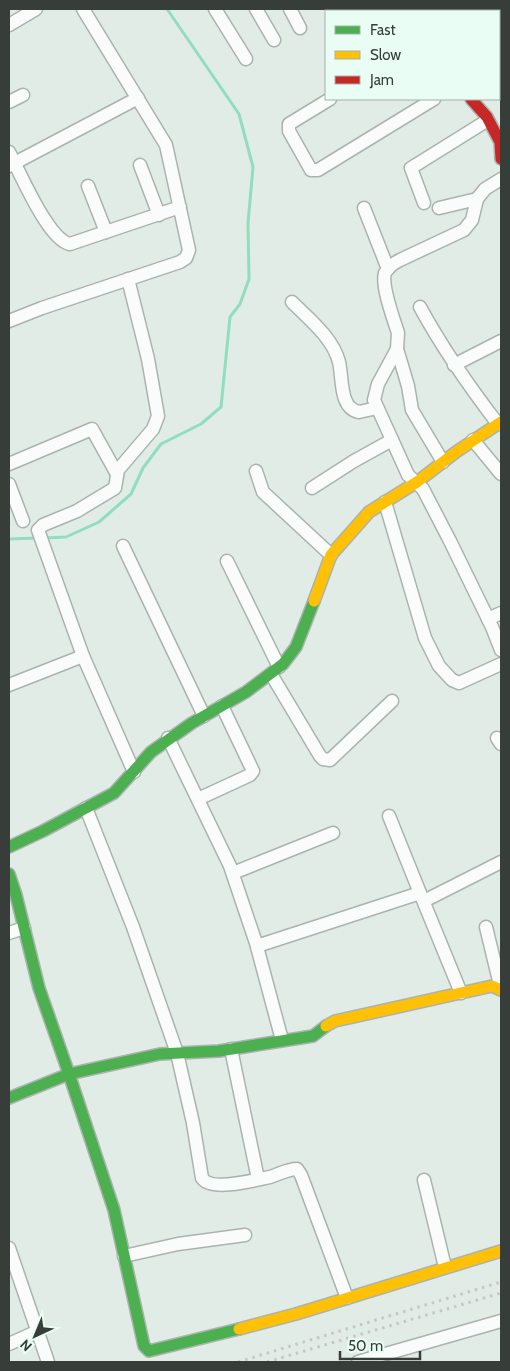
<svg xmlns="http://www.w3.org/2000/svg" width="510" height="1371" font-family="Cabin,sans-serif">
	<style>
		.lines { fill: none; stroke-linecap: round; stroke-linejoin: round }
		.stream { stroke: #91debf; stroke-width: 3 }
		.street-casing { stroke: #abb3af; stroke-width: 15 }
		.fast-casing { stroke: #abb3af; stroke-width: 14 }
		.slow-casing { stroke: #abb3af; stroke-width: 14 }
		.jam-casing { stroke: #abb3af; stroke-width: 14 }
		.street { stroke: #fafcfb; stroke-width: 12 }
		.fast { stroke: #4caf50; stroke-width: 11 }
		.slow { stroke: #ffc107; stroke-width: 11 }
		.jam { stroke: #c62828; stroke-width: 11 }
		.rail { stroke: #c5c7c6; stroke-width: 3; stroke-dasharray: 2.5 5; stroke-linecap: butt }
	</style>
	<rect width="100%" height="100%" fill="#e1ece7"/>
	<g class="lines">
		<!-- stream -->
		<g class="stream">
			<polyline points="44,538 66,537 99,522 131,494 143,468 161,444 201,424 221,407 230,317 240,304 249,279 248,223 253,167 239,114 167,9"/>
			<polyline points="9,539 38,538"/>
		</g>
		<!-- street casing -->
		<g class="street-casing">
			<g id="street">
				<polyline points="215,9 246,59"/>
				<polyline points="256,9 274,40"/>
				<polyline points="290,9 300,28"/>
				<polyline points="334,9 335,11"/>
				<polyline points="470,11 471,9"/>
				<polyline points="9,25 36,9"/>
				<polyline points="499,63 501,67"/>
				<polyline points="330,99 289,124 289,131 311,170 318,170 434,99"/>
				<polyline points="9,102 23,95"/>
				<path d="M 9,152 C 20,172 48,240 70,244 L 180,207"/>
				<polyline points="140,165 159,215"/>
				<polyline points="9,166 138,98"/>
				<path d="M 501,179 L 485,189 L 477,199 L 472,220 L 464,230 L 400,260 C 394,263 388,267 385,273 C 381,286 394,320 398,333 L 397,349 L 378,384 L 374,400 L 408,475 L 423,489 L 450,541 L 492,627 L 501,650"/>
				<polyline points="88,186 106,232"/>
				<polyline points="424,203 411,168 488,120"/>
				<polyline points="364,208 388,269"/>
				<polyline points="439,208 477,199"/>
				<polyline points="128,279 148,359 158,416 153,429 118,470 115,488 77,511 43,525 38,530 83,656 134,772"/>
				<path d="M 292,302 C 309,319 333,338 339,362 C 343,379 339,408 359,412 L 377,408"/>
				<path d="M 420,307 C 444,351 468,385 498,424"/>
				<polyline points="9,321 42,308 180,262 186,258 189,250 166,145 83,9"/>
				<polyline points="397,349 408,386 412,410 443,462"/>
				<polyline points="454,365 501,341"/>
				<polyline points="473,440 501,474"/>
				<polyline points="9,464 92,429 117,474"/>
				<polyline points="256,471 263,492 331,555"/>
				<polyline points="9,484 23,521"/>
				<polyline points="312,488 354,461 392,440"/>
				<polyline points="385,502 425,638 439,666 452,680 459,683 501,664"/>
				<polyline points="123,546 204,716"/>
				<polyline points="227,561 279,667"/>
				<polyline points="488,619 501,613"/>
				<polyline points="271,674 320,756 323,759 330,760 392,701"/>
				<polyline points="9,685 83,656"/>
				<polyline points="168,738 230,866 256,943 282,1040"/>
				<polyline points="497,738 501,744"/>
				<polyline points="198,799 250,775 253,771 222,706"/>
				<path d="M 86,808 L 133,927 L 177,1053 L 193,1123 L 202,1178 C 211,1192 255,1180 270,1177 C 279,1174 288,1169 297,1169 L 301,1175 L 347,1298"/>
				<polyline points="389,816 420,893"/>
				<polyline points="233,873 333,833"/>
				<polyline points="424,901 501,862"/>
				<polyline points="486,927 501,989"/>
				<polyline points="9,933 24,928"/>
				<polyline points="257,946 420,893 461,993"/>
				<polyline points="231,1049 258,1179"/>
				<polyline points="424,1180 445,1267"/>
				<polyline points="9,1248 48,1362"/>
				<polyline points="124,1256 178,1244 245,1235"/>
				<polyline points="9,1344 38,1331"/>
				<polyline points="358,1362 375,1357"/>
				<polyline points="373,1362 375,1357 501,1321"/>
			</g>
		</g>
		<!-- fast casing -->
		<g class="fast-casing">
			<g id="fast">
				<polyline points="9,847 43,831 114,793 151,752 192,723 246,692 283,664 296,647 314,601"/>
				<polyline points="9,874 16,895 39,988 69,1074 160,1054 219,1051 313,1036 326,1026"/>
				<polyline points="9,1098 69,1074 114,1210 144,1346 149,1351 239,1329"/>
			</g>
		</g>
		<!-- slow casing -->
		<g class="slow-casing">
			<g id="slow">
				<polyline points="410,9 412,11"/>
				<polyline points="314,601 331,555 369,512 417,482 456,452 501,422"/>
				<polyline points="326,1026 335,1021 492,986 501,990"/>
				<polyline points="239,1329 296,1314 501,1251"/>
			</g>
		</g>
		<!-- jam casing -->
		<g class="jam-casing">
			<polyline id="jam" points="471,99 487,117 500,142 501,159"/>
		</g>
		<!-- street -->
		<use href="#street" class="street"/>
		<!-- fast -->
		<use href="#fast" class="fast"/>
		<!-- slow -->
		<use href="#slow" class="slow"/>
		<!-- jam -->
		<use href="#jam" class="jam"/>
		<!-- rail -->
		<g class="rail">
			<polyline points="238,1362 501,1282"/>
			<polyline points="267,1362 501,1293"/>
		</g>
	</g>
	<!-- border -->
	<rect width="510" height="1371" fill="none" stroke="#373e3a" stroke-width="20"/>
	<!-- legend -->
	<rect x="325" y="10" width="175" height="90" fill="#eafdf4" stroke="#a2b1aa"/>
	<rect x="335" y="26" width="25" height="8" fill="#4caf50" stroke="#a2b1aa"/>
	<text x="370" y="35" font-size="15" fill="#373e3a">Fast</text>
	<rect x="335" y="51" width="25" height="8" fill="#ffc107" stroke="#a2b1aa"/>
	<text x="370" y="60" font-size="15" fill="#373e3a">Slow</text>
	<rect x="335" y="76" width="25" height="8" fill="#c62828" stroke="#a2b1aa"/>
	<text x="370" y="85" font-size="15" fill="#373e3a">Jam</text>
	<!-- north arrow -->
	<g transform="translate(35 1336) rotate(224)" stroke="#eafdf4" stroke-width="4" paint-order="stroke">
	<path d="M0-4L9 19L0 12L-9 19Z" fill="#373e3a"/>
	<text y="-8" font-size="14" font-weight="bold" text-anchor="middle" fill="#373e3a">N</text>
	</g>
	<!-- scale -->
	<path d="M340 1351v8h80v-8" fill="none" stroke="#373e3a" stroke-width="2.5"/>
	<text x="348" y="1351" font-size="15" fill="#373e3a" stroke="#eafdf4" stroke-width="4" paint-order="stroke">50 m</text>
</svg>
